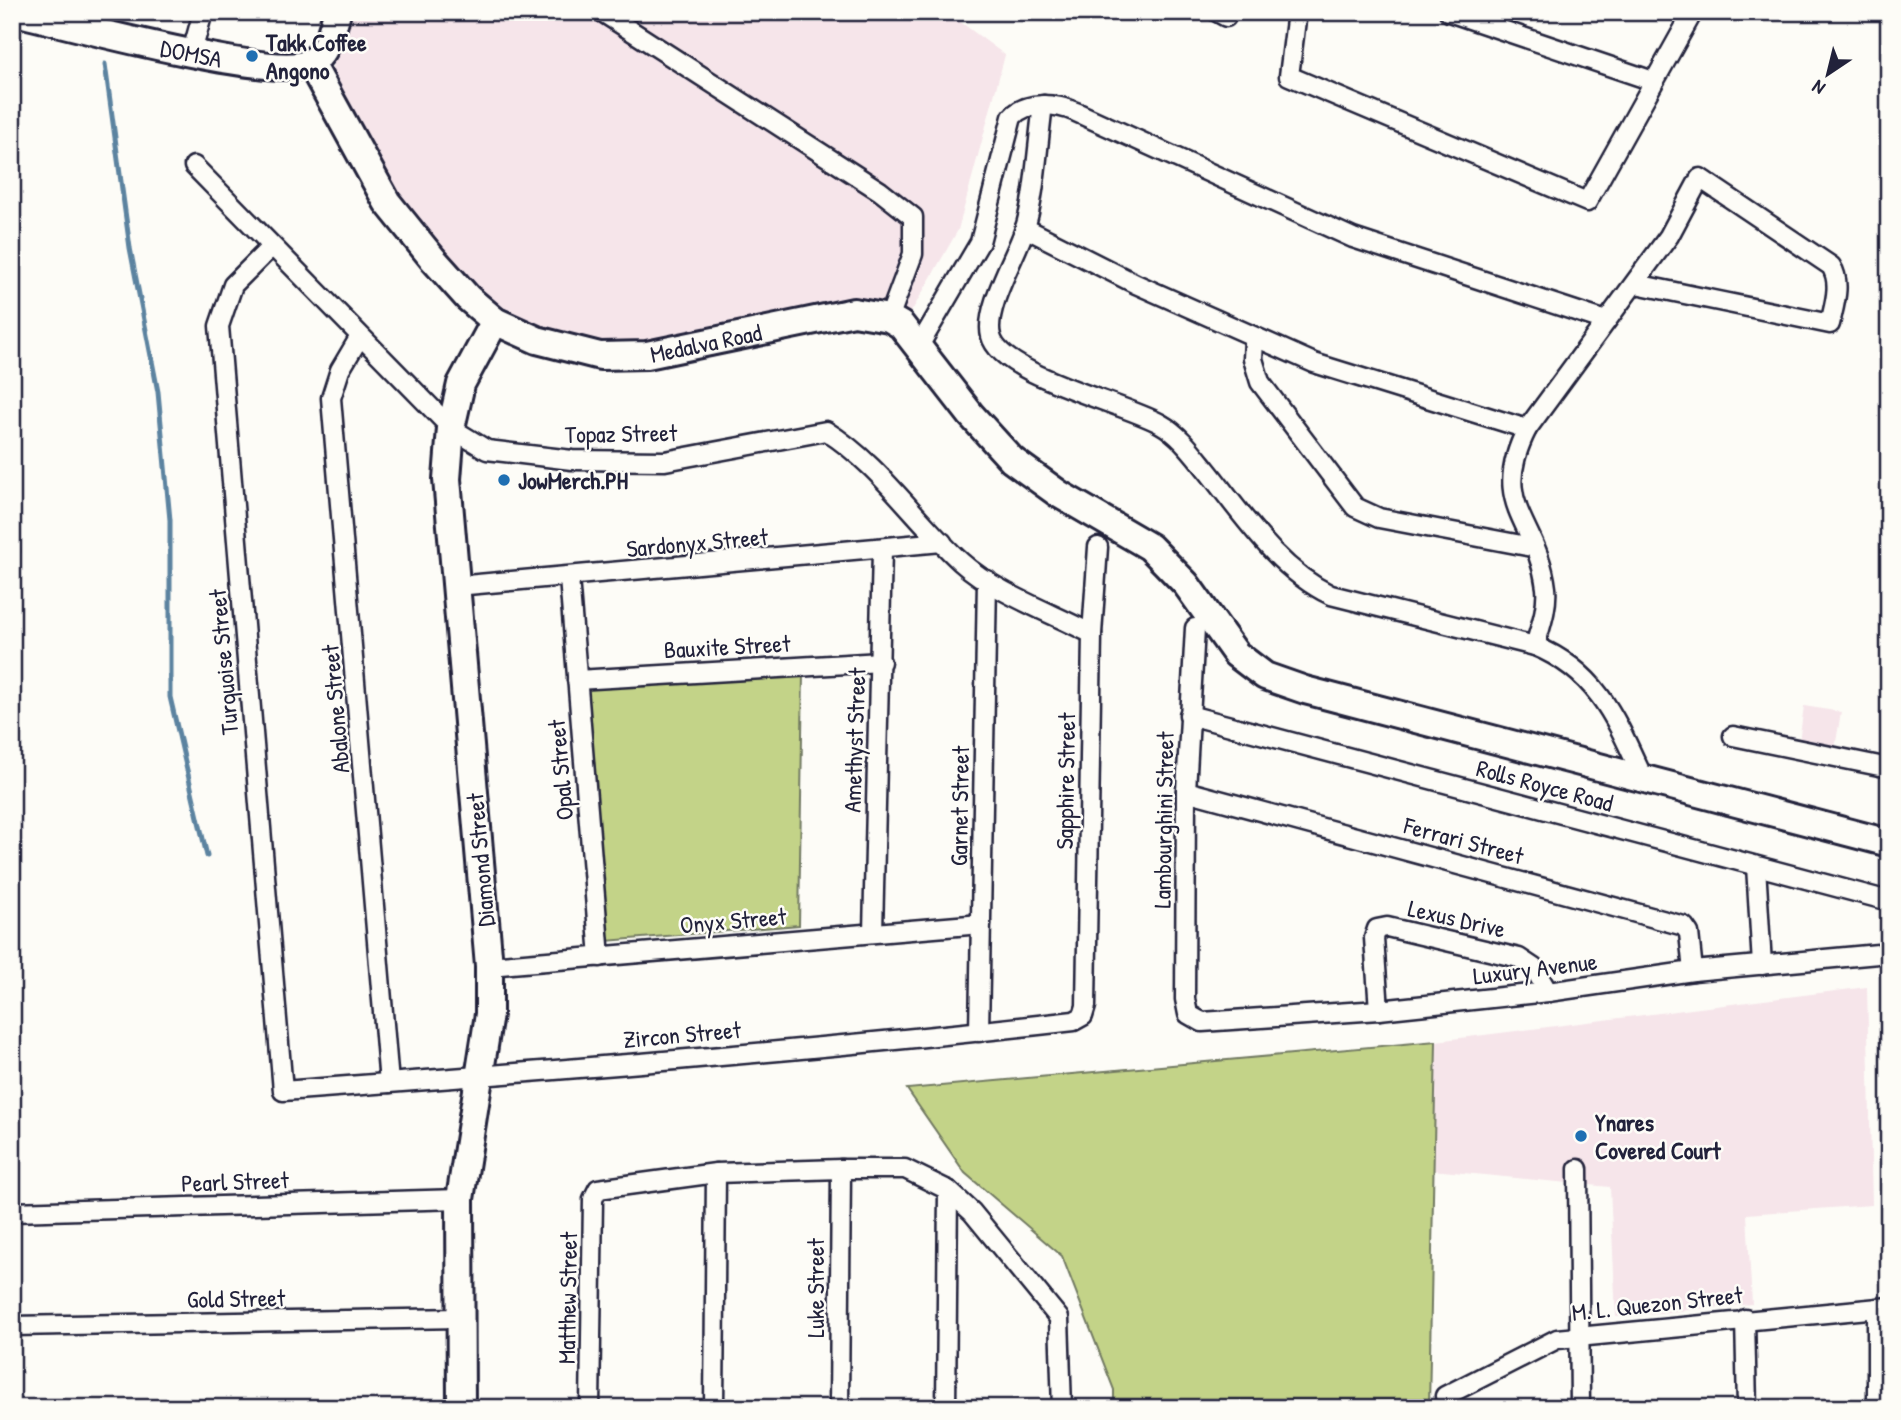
<svg xmlns="http://www.w3.org/2000/svg" width="1901" height="1420" font-family="'Patrick Hand',sans-serif">
	<style>
		.built { fill: #f6e5ea }
		.green { fill: #c3d388; stroke: #727a62; stroke-width: 2 }
		.lines { fill: none; stroke-linecap: round; stroke-linejoin: round }
		.stream { stroke: #5c83a0; stroke-width: 5 }
		.lane-casing { stroke: #22223b; stroke-width: 14 }
		.street-casing { stroke: #22223b; stroke-width: 23 }
		.secondary-casing { stroke: #22223b; stroke-width: 32 }
		.lane { stroke: #fdfcf7; stroke-width: 9 }
		.street { stroke: #fdfcf7; stroke-width: 18 }
		.secondary { stroke: #fdfcf7; stroke-width: 26 }
		.poi-dot { fill: #1f6fb2; stroke: #fdfcf7; stroke-width: 2.5 }
		.labels { text-anchor: middle; dominant-baseline: central; stroke-width: 5; stroke-linejoin: round; paint-order: stroke }
		.poi-label { font-size: 24px; font-weight: bold; fill: #22223b; stroke: #fdfcf7; text-anchor: start }
		.street-label { font-size: 24px; fill: #22223b; stroke: #fdfcf7 }
	</style>
	<rect width="100%" height="100%" fill="#fdfcf7"/>
	<filter id="ink" filterUnits="userSpaceOnUse"><feTurbulence type="fractalNoise" baseFrequency=".0143" numOctaves="2"/><feDisplacementMap in="SourceGraphic" scale="14" xChannelSelector="R" yChannelSelector="G"/><feConvolveMatrix kernelMatrix="1 2 1 2 8 2 1 2 1" color-interpolation-filters="sRGB"/></filter>
	<g filter="url(#ink)">
		<!-- built -->
		<g class="built">
			<polygon points="352,12 947,12 1005,55 958,230 910,314 864,299 838,301 652,343 599,346 515,321 467,281 389,187 330,73"/>
			<polygon points="1804,706 1841,712 1835,748 1799,742"/>
			<polygon points="1867,987 1872,1205 1747,1214 1752,1304 1616,1317 1610,1187 1432,1170 1436,1041"/>
		</g>
		<!-- green -->
		<g class="green">
			<polygon points="803,673 799,925 606,941 583,687"/>
			<polygon points="1436,1041 1429,1408 1114,1408 1114,1390 1062,1256 965,1173 907,1089"/>
		</g>
		<g class="lines">
			<!-- stream -->
			<polyline class="stream" points="105,64 130,248 158,392 170,520 170,697 207,856"/>
			<!-- lane casing -->
			<g class="lane-casing">
				<polyline id="lane" points="12,542 14,551"/>
			</g>
			<!-- street casing -->
			<g class="street-casing">
				<g id="street">
					<polyline points="602,12 880,191 913,217 913,254 889,318"/>
					<polyline points="1217,12 1226,17"/>
					<polyline points="1297,12 1289,76 1587,202 1693,12"/>
					<polyline points="1449,12 1653,81"/>
					<polyline points="192,52 203,12"/>
					<path d="M 1043,105 C 1038,140 1035,200 1024,231 C 1015,258 984,309 991,336 C 1000,375 1124,403 1161,424 C 1179,434 1193,453 1206,469 C 1243,515 1277,569 1331,595 L 1535,646 C 1598,672 1616,719 1643,778"/>
					<path d="M 194,166 L 451,428 L 487,450 L 572,460 L 665,461 L 826,431 C 879,464 915,520 961,562 C 994,592 1052,613 1092,634"/>
					<polyline points="1025,228 1136,284 1314,363 1527,429"/>
					<path d="M 271,247 L 233,285 L 219,326 L 283,1091 C 547,1071 811,1051 1074,1021 L 1083,1016 L 1086,1006 L 1092,634 L 1098,547"/>
					<polyline points="359,338 340,370 331,398 389,1083"/>
					<polyline points="1254,339 1253,359 1260,382 1355,507 1379,518 1532,547"/>
					<path d="M 919,346 L 980,242 L 1012,117 C 1027,100 1057,104 1076,112 L 1353,238 L 1606,321"/>
					<polyline points="569,578 600,957"/>
					<polyline points="456,586 942,542"/>
					<polyline points="1195,628 1186,791 1185,999 1188,1014 1202,1022 1379,1010 1548,992 1693,971 1889,953"/>
					<path d="M 1535,646 C 1540,628 1548,607 1546,588 C 1538,520 1488,506 1527,429 L 1669,236 L 1700,178 L 1831,266 C 1842,283 1834,305 1830,324 L 1636,284"/>
					<polyline points="577,680 881,662"/>
					<polyline points="1189,715 1889,901"/>
					<polyline points="1733,736 1889,768"/>
					<polyline points="1186,791 1684,926 1689,933 1693,971"/>
					<polyline points="1756,866 1762,965"/>
					<polyline points="873,932 882,550"/>
					<polyline points="489,966 981,924"/>
					<polyline points="1379,1010 1374,938 1377,929 1387,927 1519,958 1534,968 1548,992"/>
					<polyline points="979,1032 987,580"/>
					<polyline points="1578,1169 1580,1408"/>
					<polyline points="12,1212 460,1199"/>
					<polyline points="1745,1319 1747,1408"/>
					<polyline points="12,1326 461,1318"/>
					<polyline points="1445,1396 1557,1339 1889,1307"/>
					<polyline points="590,1408 593,1199 598,1189 716,1173 841,1169 905,1169 948,1190 972,1212 1059,1318 1062,1408"/>
					<polyline points="714,1408 716,1173"/>
					<polyline points="839,1408 841,1169"/>
					<polyline points="946,1408 948,1190"/>
					<polyline points="1877,1408 1877,1308"/>
				</g>
			</g>
			<!-- secondary casing -->
			<g class="secondary-casing">
				<g id="secondary">
					<path id="s1" d="M 16,12 C 65,24 274,80 309,63 C 328,54 332,30 337,12"/>
					<path id="s2" d="M 310,62 L 387,202 L 433,259 L 468,298 L 495,321 L 537,340 L 600,356 L 647,355 L 854,312 L 889,318 L 901,325 L 971,415 L 1012,460 L 1059,494 L 1150,547 L 1186,584 L 1236,654 L 1265,676 L 1305,690 L 1889,843"/>
					<polyline points="461,1408 460,1199 489,1014 489,966 447,479 451,428 461,384 495,321"/>
				</g>
			</g>
			<!-- lane -->
			<use href="#lane" class="lane"/>
			<!-- street -->
			<use href="#street" class="street"/>
			<!-- secondary -->
			<use href="#secondary" class="secondary"/>
		</g>
	</g>
	<!-- markers -->
	<g class="poi-dot">
		<circle cx="252" cy="56" r="7"/>
		<circle cx="504" cy="480" r="7"/>
		<circle cx="1581" cy="1136" r="7"/>
	</g>
	<g class="labels">
		<!-- poi labels -->
		<g class="poi-label">
			<text x="266" y="42">Takk Coffee<tspan x="266" dy="28">Angono</tspan></text>
			<text x="518" y="480">JowMerch.PH</text>
			<text x="1595" y="1122">Ynares<tspan x="1595" dy="28">Covered Court</tspan></text>
		</g>
		<!-- street labels -->
		<g class="street-label">
			<text stroke="none"><textPath href="#s1" startOffset="180">DOMSA</textPath></text>
			<text stroke="none"><textPath href="#s2" startOffset="539">Medalva Road</textPath></text>
			<text transform="translate(621 433) rotate(-1)">Topaz Street</text>
			<text transform="translate(697 542) rotate(-5)">Sardonyx Street</text>
			<text transform="translate(727 646) rotate(-3)">Bauxite Street</text>
			<text transform="translate(223 662) rotate(-95)">Turquoise Street</text>
			<text transform="translate(335 709) rotate(-95)">Abalone Street</text>
			<text transform="translate(854 740) rotate(-88)">Amethyst Street</text>
			<text transform="translate(560 770) rotate(-95)">Opal Street</text>
			<text transform="translate(1065 781) rotate(-89)">Sapphire Street</text>
			<text transform="translate(1545 785) rotate(15)">Rolls Royce Road</text>
			<text transform="translate(959 806) rotate(-89)">Garnet Street</text>
			<text transform="translate(1163 820) rotate(-89)">Lambourghini Street</text>
			<text transform="translate(1464 840) rotate(15)">Ferrari Street</text>
			<text transform="translate(480 860) rotate(-95)">Diamond Street</text>
			<text transform="translate(1457 918) rotate(13)">Lexus Drive</text>
			<text transform="translate(733 920) rotate(-5)">Onyx Street</text>
			<text transform="translate(1535 968) rotate(-7)">Luxury Avenue</text>
			<text transform="translate(682 1034) rotate(-5)">Zircon Street</text>
			<text transform="translate(235 1181) rotate(-2)">Pearl Street</text>
			<text transform="translate(815 1288) rotate(-90)">Luke Street</text>
			<text transform="translate(236 1298) rotate(-1)">Gold Street</text>
			<text transform="translate(567 1298) rotate(-89)">Matthew Street</text>
			<text transform="translate(1657 1303) rotate(-6)">M. L. Quezon Street</text>
		</g>
	</g>
	<!-- margin -->
	<rect width="1901" height="1420" fill="none" stroke="#fdfcf7" stroke-width="42"/>
	<rect x="21" y="21" width="1859" height="1378" fill="none" stroke="#22223b" stroke-width="2.5" filter="url(#ink)"/>
	<!-- north arrow -->
	<g transform="translate(1828 74) rotate(215)" stroke="#fdfcf7" stroke-width="5" paint-order="stroke">
	<path d="M0-5L12 26L0 18L-12 26Z" fill="#22223b"/>
	<text y="-10" font-size="19" font-weight="bold" text-anchor="middle" fill="#22223b">N</text>
	</g>
</svg>
